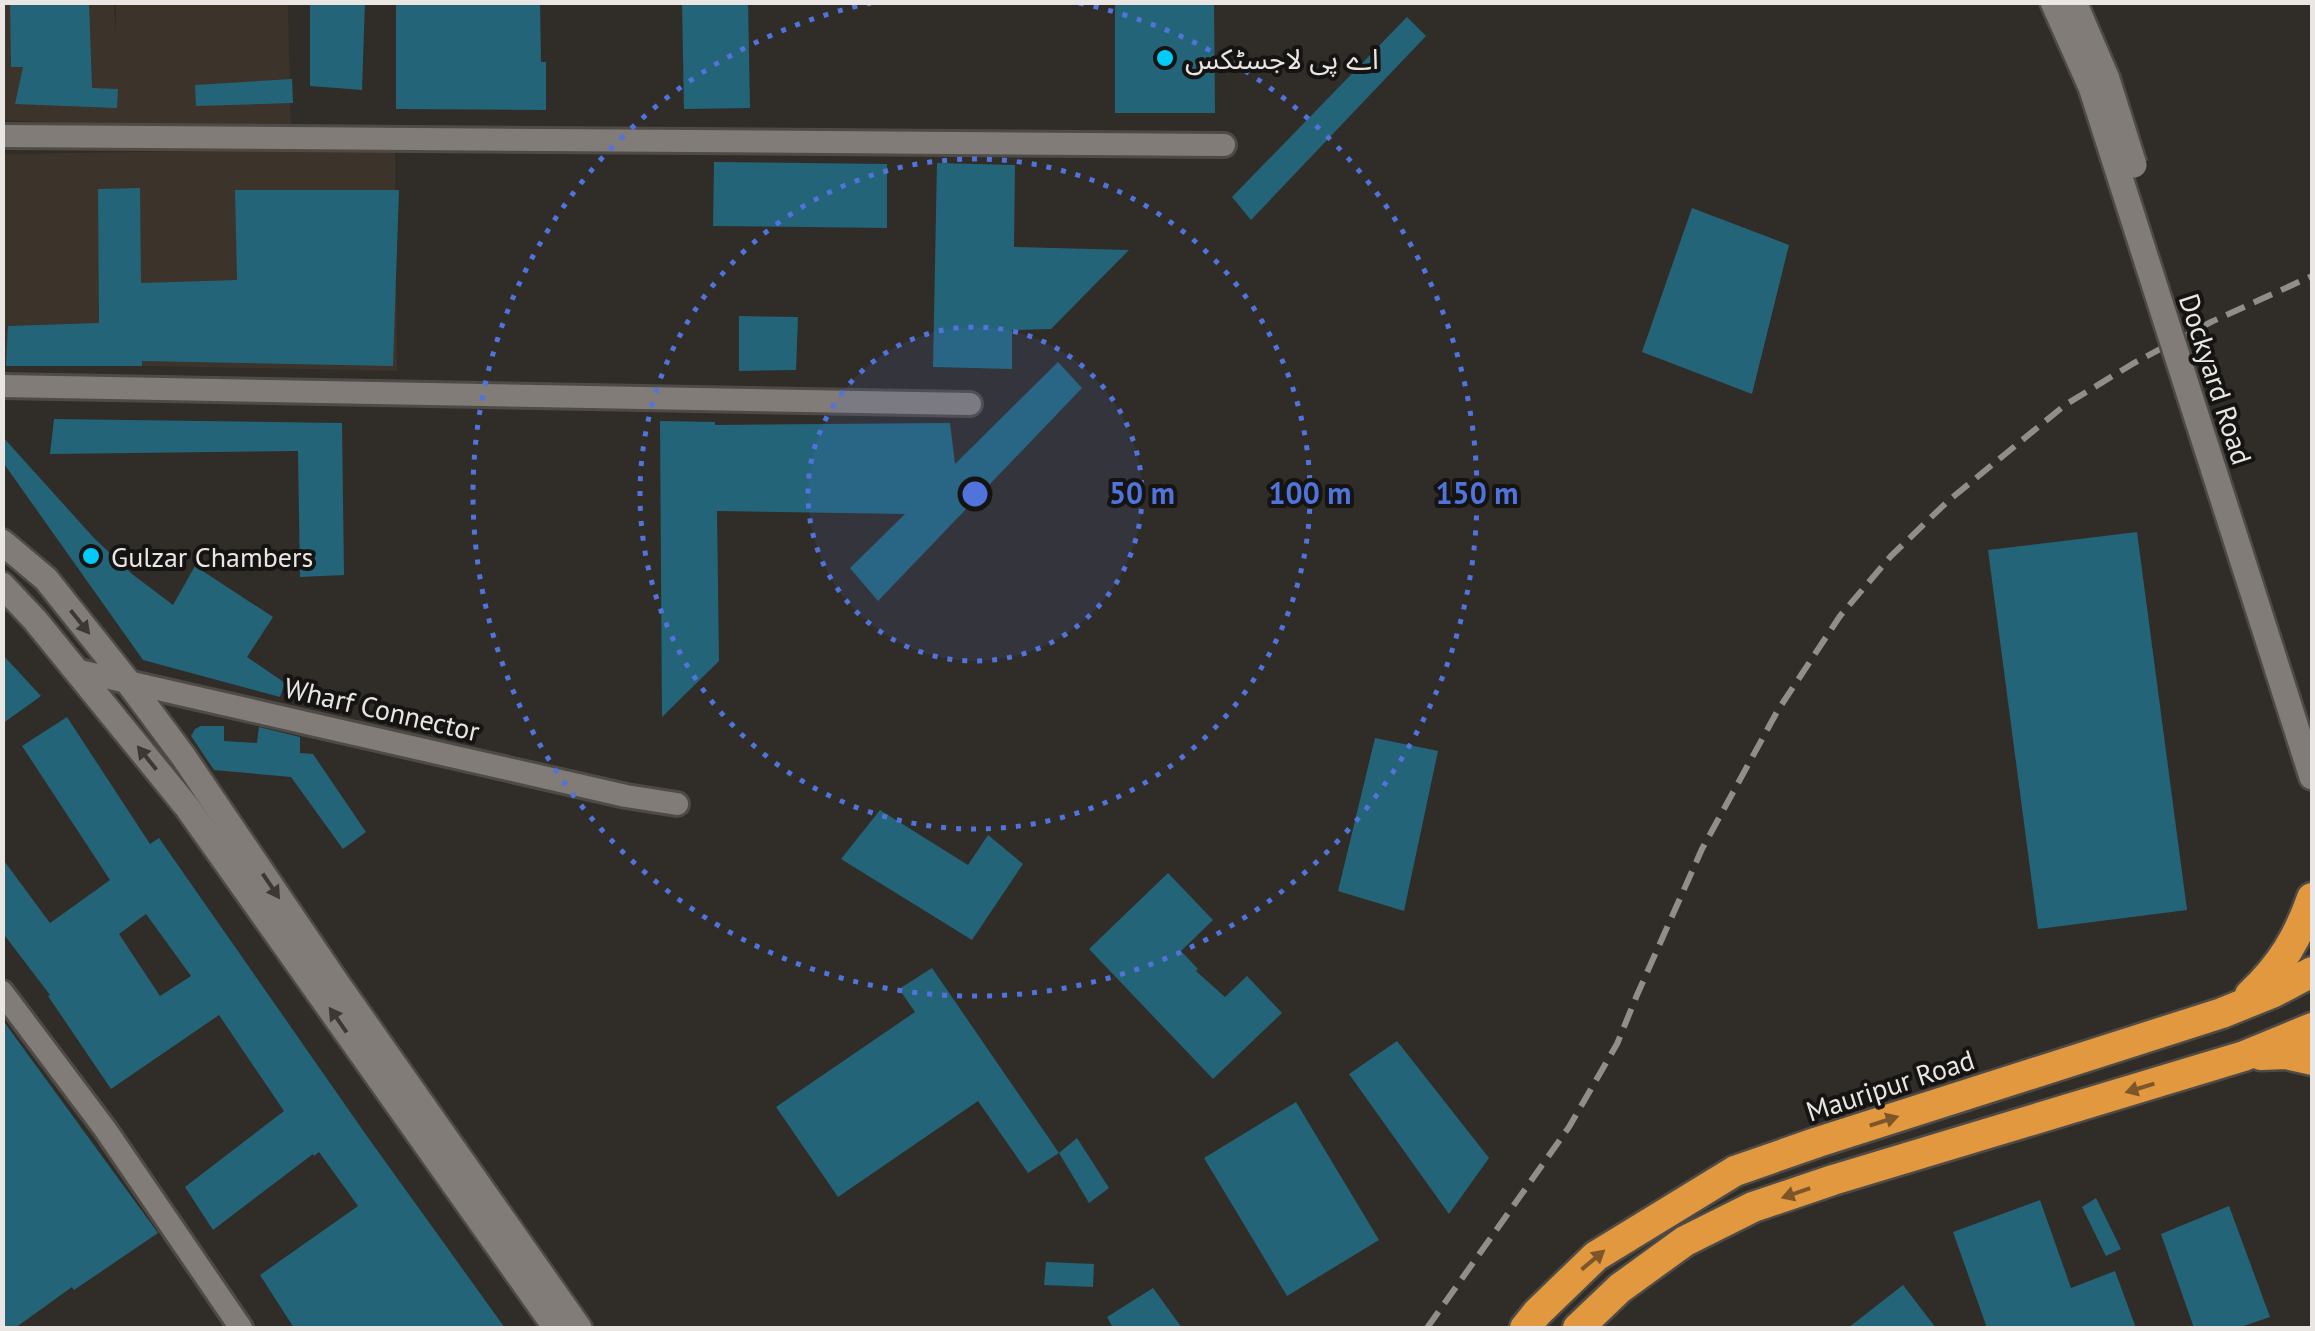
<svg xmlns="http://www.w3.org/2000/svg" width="2315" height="1331" font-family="'PT Sans','Noto Sans Arabic',sans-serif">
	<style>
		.built { fill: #3c332a }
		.building { fill: #246478; fill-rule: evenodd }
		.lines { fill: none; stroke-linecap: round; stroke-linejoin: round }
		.street-casing { stroke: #4e4b47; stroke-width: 28 }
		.secondary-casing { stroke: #4e4b47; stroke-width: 30 }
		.highway-casing { stroke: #4e4b47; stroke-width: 35 }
		.street { stroke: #817c77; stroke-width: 22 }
		.secondary { stroke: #817c77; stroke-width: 25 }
		.highway { stroke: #e1983f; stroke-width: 30 }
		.rail { stroke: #918d89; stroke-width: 6; stroke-dasharray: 20 10; stroke-linecap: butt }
		.secondary-bridge-casing { stroke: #4e4b47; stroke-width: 30; stroke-linecap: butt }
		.secondary-bridge { stroke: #817c77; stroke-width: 25 }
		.oneway { fill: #3b3836 }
		.oneway2 { fill: #7c5629 }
		.ring { fill: none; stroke: #5074db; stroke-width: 5; stroke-dasharray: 5 10 }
		.poi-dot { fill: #01cbf9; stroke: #161413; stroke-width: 4 }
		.labels { text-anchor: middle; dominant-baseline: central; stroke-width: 8; stroke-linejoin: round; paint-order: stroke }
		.poi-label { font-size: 28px; fill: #e9e6e3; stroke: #161413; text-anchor: start }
		.street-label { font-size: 28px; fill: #e9e6e3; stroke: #161413 }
		.centre { fill: #5074db; stroke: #161413; stroke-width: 5 }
		.ring-label { font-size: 30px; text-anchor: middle; font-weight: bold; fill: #5074db; stroke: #161413; stroke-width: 8; stroke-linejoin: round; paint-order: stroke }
	</style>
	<rect width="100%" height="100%" fill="#302c27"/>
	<!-- built -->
	<g class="built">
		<polygon points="2,3 114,3 116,37 116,3 288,3 291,129 120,126 3,120"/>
		<polygon points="395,148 397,371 3,363 3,154"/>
	</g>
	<!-- building -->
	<g class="building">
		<polygon points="10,2 89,2 92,88 118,89 117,108 15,104 23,67 11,67"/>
		<polygon points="310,2 365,2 362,90 310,86"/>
		<polygon points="396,2 540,2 541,62 546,62 546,110 396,109"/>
		<polygon points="682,2 748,2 750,108 684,109"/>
		<polygon points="1115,2 1214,2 1215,113 1115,113"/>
		<polygon points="1407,17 1426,36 1251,220 1232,197"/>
		<polygon points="292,79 293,103 196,106 195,85"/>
		<polygon points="714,162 887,164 887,228 713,226"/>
		<polygon points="937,163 1015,165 1014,247 1129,250 1051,329 1012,330 1012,369 933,367"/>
		<polygon points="140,188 141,283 237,280 235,190 399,190 393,366 142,361 142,366 6,366 8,326 99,323 98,189"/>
		<polygon points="1692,208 1789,245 1752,394 1642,352"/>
		<polygon points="739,316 798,317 796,370 739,371"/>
		<polygon points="1058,362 1082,388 878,601 850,568 905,514 717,511 719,661 662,717 660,421 715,422 715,425 950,423 955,464"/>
		<polygon points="54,419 342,423 344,575 300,577 298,451 50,454"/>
		<polygon points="2,436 94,538 132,574 173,605 195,566 273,617 247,657 285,683 280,697 143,660 2,461"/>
		<polygon points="2137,532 2187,910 2038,929 1988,550"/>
		<polygon points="2,654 41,696 2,724"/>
		<path d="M 67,717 L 150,844 L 159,838 L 369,1139 L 505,1328 L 294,1328 L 260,1275 L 358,1206 L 319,1152 L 314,1156 L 313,1154 L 213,1230 L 185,1187 L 284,1111 L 219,1015 L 111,1089 L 48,996 L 50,995 L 2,932 L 2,858 L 50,923 L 110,880 L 22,746 ZM 146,914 L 191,976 L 160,996 L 119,934 Z"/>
		<polygon points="201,726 224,726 224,741 257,743 259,727 300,737 300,753 313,754 366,832 343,849 291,777 214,770 191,736 195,729"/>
		<polygon points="1375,738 1438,751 1404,911 1338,891"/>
		<polygon points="880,810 968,865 988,835 1023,864 972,940 841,859"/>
		<polygon points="1168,873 1213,920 1181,951 1198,969 1196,971 1225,997 1247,976 1282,1013 1213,1079 1089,949"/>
		<polygon points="932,968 1059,1153 1028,1173 978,1101 838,1197 776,1107 915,1012 899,989"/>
		<polygon points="2,1019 158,1233 74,1290 72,1287 15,1328 2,1328"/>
		<polygon points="1397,1041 1489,1158 1449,1214 1349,1074"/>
		<polygon points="1296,1102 1379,1240 1287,1296 1204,1158"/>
		<polygon points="1077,1138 1109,1188 1089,1203 1059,1153"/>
		<polygon points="2096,1198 2121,1249 2106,1256 2082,1207"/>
		<polygon points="2040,1200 2071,1288 2115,1271 2136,1328 1987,1328 1953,1232"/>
		<polygon points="2229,1206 2270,1317 2238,1328 2194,1328 2161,1234"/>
		<polygon points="1046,1262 1094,1264 1093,1287 1044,1285"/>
		<polygon points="1903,1285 1936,1328 1848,1328"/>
		<polygon points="1153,1288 1182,1328 1113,1328 1107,1317"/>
	</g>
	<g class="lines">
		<!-- street casing -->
		<g class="street-casing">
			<g id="street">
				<polyline points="2,136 1224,145"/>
				<polyline points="2,386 970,404"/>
				<polyline points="75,670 626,796 677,804"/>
				<polyline points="2,992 105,1129 241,1328"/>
			</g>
		</g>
		<!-- secondary casing -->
		<g class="secondary-casing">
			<g id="secondary">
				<polyline points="2053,2 2091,87"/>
				<polyline points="2074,2 2107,79"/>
				<polyline points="2,542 46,579 128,682 183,756 334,979 579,1328"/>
				<polyline points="2,585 35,620 187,807 556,1328"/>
				<polyline points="2303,749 2312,777"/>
			</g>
		</g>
		<!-- highway casing -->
		<g class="highway-casing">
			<g id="highway">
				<path d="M 2250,995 C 2281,966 2298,938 2312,898"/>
				<polyline points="2261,1055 2286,1054 2312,1060"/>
				<polyline points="1525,1328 1537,1313 1596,1256 1735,1171 1818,1142 2222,1013 2274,992 2312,972"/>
				<polyline points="1578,1328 1620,1288 1685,1241 1753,1207 1833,1180 2244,1056 2312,1028"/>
			</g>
		</g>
		<!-- street -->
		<use href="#street" class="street"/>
		<!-- secondary -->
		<use href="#secondary" class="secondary"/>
		<!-- highway -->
		<use href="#highway" class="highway"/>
		<!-- rail -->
		<polyline class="rail" points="1427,1328 1569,1127 1617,1044 1637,995 1702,849 1778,710 1840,616 1891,556 1948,501 2065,405 2134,363 2211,322 2312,276"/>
		<!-- secondary-bridge casing -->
		<g class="secondary-bridge-casing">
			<g id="secondary-bridge">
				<polyline points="2107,79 2134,165"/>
				<polyline points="2091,87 2303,749"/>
			</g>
		</g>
		<!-- secondary-bridge -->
		<use href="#secondary-bridge" class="secondary-bridge"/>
	</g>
	<!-- one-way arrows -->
	<defs><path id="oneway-solid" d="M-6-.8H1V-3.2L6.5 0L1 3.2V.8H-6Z" transform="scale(2.5)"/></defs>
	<g class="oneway">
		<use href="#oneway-solid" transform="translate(80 622) rotate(51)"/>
		<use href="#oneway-solid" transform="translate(147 758) rotate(-129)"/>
		<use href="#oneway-solid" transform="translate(271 886) rotate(56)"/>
		<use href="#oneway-solid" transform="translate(338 1020) rotate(-125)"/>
	</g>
	<g class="oneway2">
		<use href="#oneway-solid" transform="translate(2140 1088) rotate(163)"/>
		<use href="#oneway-solid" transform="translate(1884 1121) rotate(-18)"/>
		<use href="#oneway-solid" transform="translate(1796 1193) rotate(161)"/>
		<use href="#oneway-solid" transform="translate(1593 1260) rotate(-40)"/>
	</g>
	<!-- distance rings -->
	<circle cx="975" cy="494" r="167" fill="#5074db" fill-opacity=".12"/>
	<g class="ring">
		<circle cx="975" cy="494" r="167"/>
		<circle cx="975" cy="494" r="335"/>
		<path d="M1079 3A502 502 0 1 1 871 3"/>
	</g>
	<!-- markers -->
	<g class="poi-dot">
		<circle cx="1165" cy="58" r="10"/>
		<circle cx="91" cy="556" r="10"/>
	</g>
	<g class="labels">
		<!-- poi labels -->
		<g class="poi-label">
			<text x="1185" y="58">اے پی لاجسٹکس</text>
			<text x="111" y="556">Gulzar Chambers</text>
		</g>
		<!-- street labels -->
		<g class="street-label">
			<text transform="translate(2216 379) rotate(72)">Dockyard Road</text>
			<text transform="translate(382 709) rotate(13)">Wharf Connector</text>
			<text transform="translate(1890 1085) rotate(-18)">Mauripur Road</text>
		</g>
	</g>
	<circle cx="975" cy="494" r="15" class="centre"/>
	<g class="ring-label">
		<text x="1142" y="504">50 m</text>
		<text x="1310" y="504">100 m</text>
		<text x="1477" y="504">150 m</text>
	</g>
	<!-- border -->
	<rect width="2315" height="1331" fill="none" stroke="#e9e6e3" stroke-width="10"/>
</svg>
